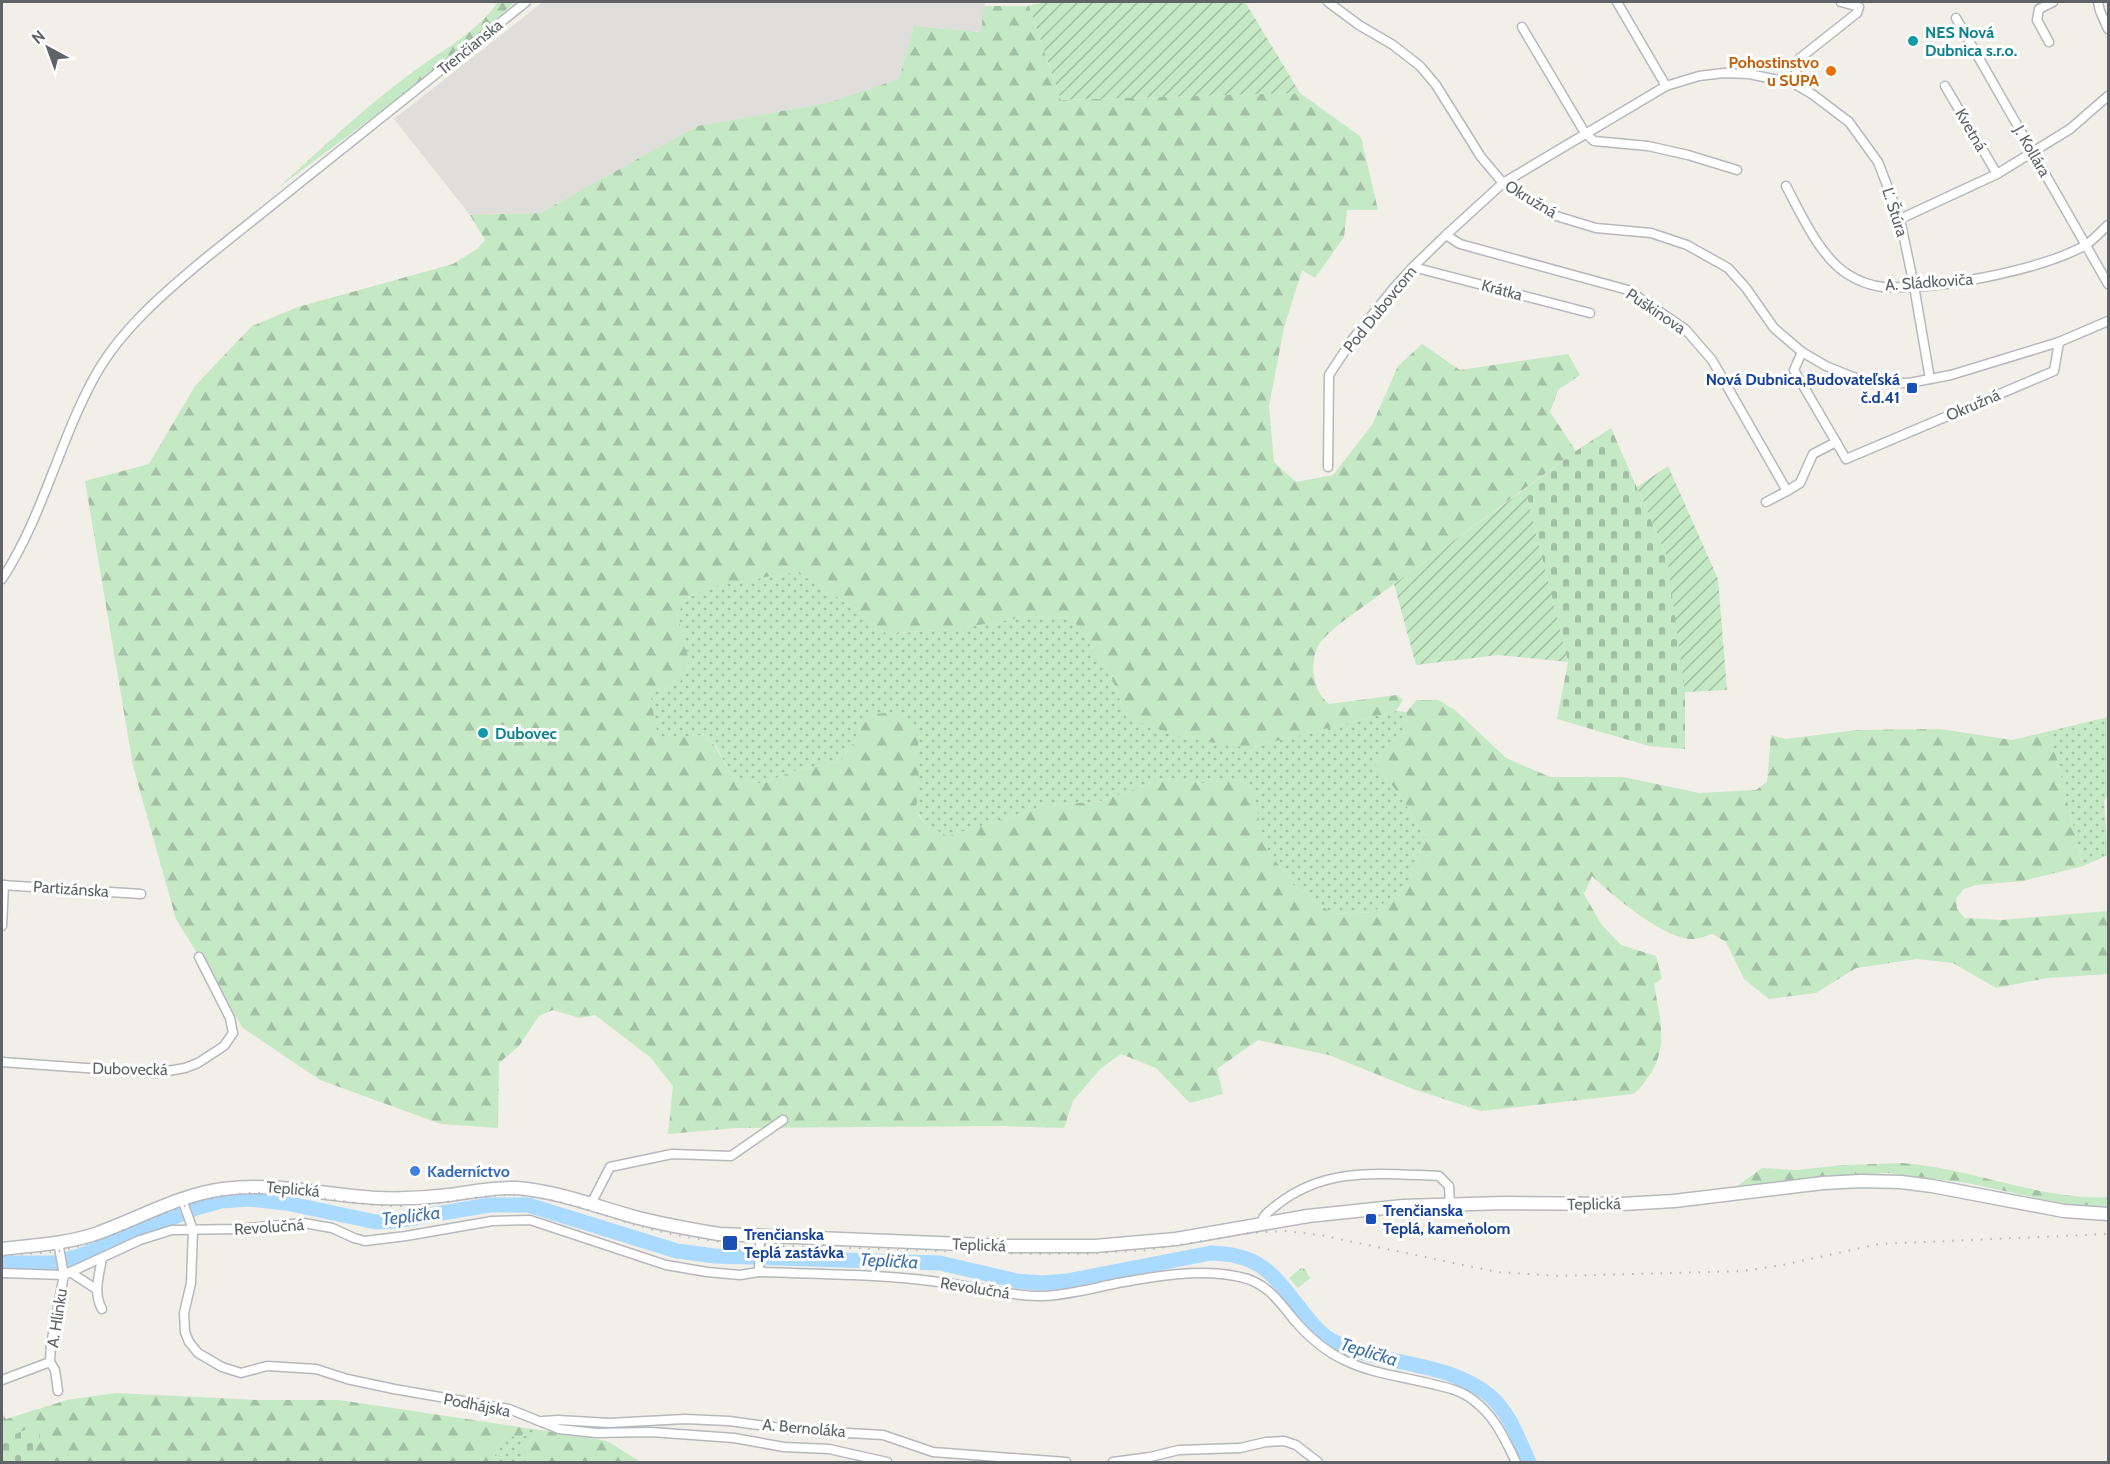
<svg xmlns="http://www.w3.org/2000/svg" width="2110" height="1464" font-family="Cabin,sans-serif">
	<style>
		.industrial { fill: #e0deda }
		.grass { fill: url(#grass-dots) }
		.forest { fill: url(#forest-firs) }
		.cemetery { fill: url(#cemetery-stones) }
		.park { fill: url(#park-tufts) }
		.garden { fill: url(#garden-furrows) }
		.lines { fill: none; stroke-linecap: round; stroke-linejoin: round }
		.river { stroke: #aadaff; stroke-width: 15 }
		.street-casing { stroke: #b5b8bc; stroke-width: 11 }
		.secondary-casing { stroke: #b6babf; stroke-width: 15 }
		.street { stroke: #fff; stroke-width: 8 }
		.secondary { stroke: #fff; stroke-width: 12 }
		.rail { stroke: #b6b7b8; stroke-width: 2; stroke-dasharray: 1.5 8; stroke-linecap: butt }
		.culture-dot { fill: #0f9aa8; stroke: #fff; stroke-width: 2 }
		.food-dot { fill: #e8710a; stroke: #fff; stroke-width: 2 }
		.transit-dot { fill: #1a4fb4; stroke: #fff; stroke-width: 2 }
		.shop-dot { fill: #3f7fe0; stroke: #fff; stroke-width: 2 }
		.labels { text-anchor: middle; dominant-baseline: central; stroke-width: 6; stroke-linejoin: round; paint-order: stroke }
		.culture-label { font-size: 16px; font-weight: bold; fill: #0d838f; stroke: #fff; text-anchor: start }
		.street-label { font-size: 16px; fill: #5f6368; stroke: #fff }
		.food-label { font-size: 16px; font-weight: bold; fill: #c56008; stroke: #fff; text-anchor: end }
		.transit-label { font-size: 16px; font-weight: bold; fill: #164399; stroke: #fff; text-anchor: start }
		.shop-label { font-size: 16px; font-weight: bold; fill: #366cbe; stroke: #fff; text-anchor: start }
		.water-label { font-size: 18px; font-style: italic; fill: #4174aa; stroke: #fff }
	</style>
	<defs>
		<pattern id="grass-dots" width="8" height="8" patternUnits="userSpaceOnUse" patternTransform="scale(1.5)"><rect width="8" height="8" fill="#c5e8c5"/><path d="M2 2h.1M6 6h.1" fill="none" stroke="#a3c0a4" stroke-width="1.8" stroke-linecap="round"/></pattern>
		<pattern id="forest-firs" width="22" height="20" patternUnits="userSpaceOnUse" patternTransform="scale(1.5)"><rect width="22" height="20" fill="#c5e8c5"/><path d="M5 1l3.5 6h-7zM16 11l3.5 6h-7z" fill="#a3c0a4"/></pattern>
		<pattern id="cemetery-stones" width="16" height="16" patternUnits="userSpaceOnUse" patternTransform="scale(1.5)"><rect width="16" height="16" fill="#c5e8c5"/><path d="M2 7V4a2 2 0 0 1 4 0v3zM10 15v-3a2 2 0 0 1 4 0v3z" fill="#a3c0a4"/></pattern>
		<pattern id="park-tufts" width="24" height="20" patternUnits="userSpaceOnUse" patternTransform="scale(1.5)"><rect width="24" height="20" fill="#c5e8c5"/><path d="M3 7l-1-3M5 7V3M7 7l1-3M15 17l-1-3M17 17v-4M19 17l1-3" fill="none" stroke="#a3c0a4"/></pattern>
		<pattern id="garden-furrows" width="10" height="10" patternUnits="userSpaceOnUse" patternTransform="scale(1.5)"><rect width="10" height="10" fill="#c5e8c5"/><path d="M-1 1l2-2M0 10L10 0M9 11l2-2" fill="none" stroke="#a3c0a4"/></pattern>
	</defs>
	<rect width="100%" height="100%" fill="#f1efe8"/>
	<!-- industrial -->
	<polygon class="industrial" points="543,2 985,2 982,32 914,26 899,79 827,103 697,126 540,213 470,215 394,119"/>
	<!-- grass -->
	<g class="grass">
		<path d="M 796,572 L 825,588 L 887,634 L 961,628 L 1032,616 L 1072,618 L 1111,676 L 1127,718 L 1249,748 L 1396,711 L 1407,712 L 1404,732 L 1387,745 L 1376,765 L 1403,799 L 1425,838 L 1408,882 L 1374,912 L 1333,914 L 1294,886 L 1266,848 L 1251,786 L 1240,780 L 1202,783 L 1167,778 L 1101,801 L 1046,806 L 948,836 L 927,826 L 916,810 L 919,746 L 855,741 L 841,761 L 794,771 L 761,784 L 731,775 L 716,746 L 705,735 L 658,739 L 650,693 C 659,690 674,686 681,680 C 696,665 683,633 677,616 L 684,601 L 707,587 Z"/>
		<polygon points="2108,717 2108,795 2104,801 2108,855 2083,866 2050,731"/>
		<polygon points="526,1428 540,1430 523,1449 527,1462 493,1462 498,1446 508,1436 521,1437"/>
	</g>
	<!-- forest -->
	<g class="forest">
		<path d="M 498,2 L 515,2 C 441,69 358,128 278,188 C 322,148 366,106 414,71 C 444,49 476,33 498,2 Z"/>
		<path d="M 984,6 L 1029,6 L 1061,100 L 1300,93 L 1361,137 L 1378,210 L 1347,210 L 1344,237 L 1315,278 L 1302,270 L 1284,328 L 1269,406 L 1274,462 L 1296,482 L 1333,475 L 1372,425 L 1398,366 L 1422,344 L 1460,370 L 1568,354 L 1580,375 L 1558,390 L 1550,412 L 1576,451 L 1338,625 C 1332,631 1322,638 1318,646 C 1309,664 1313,692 1329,704 L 1397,695 L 1403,700 L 1396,711 L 1249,748 L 1184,738 L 1127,718 L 1111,676 L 1072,618 L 1032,616 L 961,628 L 887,634 L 825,588 L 796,572 L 708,587 L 684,601 L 677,616 C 683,633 696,665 681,680 C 674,686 659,690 650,693 L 658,738 L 705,735 L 715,746 L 731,775 L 761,784 L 794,771 L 841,761 L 855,741 L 859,721 C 868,713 877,714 889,713 C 929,710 918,771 917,797 C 917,801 916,807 917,811 C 922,826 936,830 948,836 L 1046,806 L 1101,801 L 1167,778 L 1202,783 L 1240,780 L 1251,786 L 1266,848 L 1294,886 L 1333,914 L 1374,912 L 1408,882 L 1425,838 L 1403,799 L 1376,765 L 1387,745 L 1404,732 L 1407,712 L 1416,700 L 1438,700 L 1455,710 L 1506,758 L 1550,777 L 1623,777 L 1699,793 L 1756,790 L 1767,782 L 1771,735 L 1786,739 L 1857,730 L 1940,729 L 2012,740 L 2050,731 L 2083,866 L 2023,881 L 1976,885 L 1964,889 L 1956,899 L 1957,909 L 1965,918 L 2002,920 L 2108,911 L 2108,974 L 2047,978 L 1996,988 L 1953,963 L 1917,959 L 1856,968 L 1816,993 L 1769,999 L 1744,979 L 1726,942 L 1713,934 C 1707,935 1700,939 1694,939 C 1666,941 1612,895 1592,876 L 1584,894 L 1601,924 L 1621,945 L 1656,956 L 1662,979 L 1654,984 C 1660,1020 1670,1049 1646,1080 C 1642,1086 1639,1090 1633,1094 L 1481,1111 L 1413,1089 L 1329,1055 L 1258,1040 L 1217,1069 L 1223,1094 L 1190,1103 L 1156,1068 L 1121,1054 L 1100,1069 L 1073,1101 L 1064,1128 L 1004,1126 L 736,1128 L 668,1134 L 673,1086 L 650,1057 L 595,1015 L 580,1018 L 553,1010 L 539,1016 L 519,1046 L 499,1063 L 498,1128 L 441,1124 L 320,1080 L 243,1028 L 176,919 L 133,766 L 85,481 L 149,464 L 195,386 L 252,326 L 298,307 L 453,264 L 477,249 L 485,240 L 470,215 L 540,213 L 697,126 L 827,103 L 899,79 L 914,26 L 981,32 Z"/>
		<path d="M 1902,1163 C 1972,1168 2038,1200 2108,1197 L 2108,1208 L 2079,1207 L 1967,1183 L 1887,1173 L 1800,1180 L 1732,1190 L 1762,1168 L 1796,1170 L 1845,1165 Z"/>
		<polygon points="116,1393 257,1400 339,1400 526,1428 521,1437 508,1436 498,1446 493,1462 31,1462 40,1436 36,1426 2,1440 2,1413 6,1419 67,1400"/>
		<polygon points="540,1430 607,1441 641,1462 527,1462 523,1459 523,1449"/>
	</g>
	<!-- cemetery -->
	<g class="cemetery">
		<polygon points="1611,428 1667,557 1685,686 1685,749 1649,746 1557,719 1568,662 1525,489 1576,451"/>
		<polygon points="36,1425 40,1436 31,1462 2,1462 2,1440"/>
	</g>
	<!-- park -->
	<polygon class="park" points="1301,1268 1305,1269 1310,1278 1298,1288 1289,1278"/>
	<!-- garden -->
	<g class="garden">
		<polygon points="1045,2 1245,2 1300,93 1061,100 1029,6"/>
		<polygon points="1668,466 1718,579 1727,690 1685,692 1667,557 1637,487"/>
		<polygon points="1525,489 1568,662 1498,655 1416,665 1394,584"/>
	</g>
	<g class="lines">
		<!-- river -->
		<path class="river" d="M 2,1263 L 55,1263 L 79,1256 L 196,1208 L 221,1201 L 249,1199 L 286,1203 L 376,1222 L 395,1221 L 489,1205 L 528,1205 L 677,1251 L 715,1256 L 940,1263 L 1017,1281 L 1042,1283 L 1067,1281 L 1211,1253 C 1263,1254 1275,1277 1305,1315 C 1312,1324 1321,1335 1331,1340 C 1381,1367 1445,1359 1490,1396 C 1510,1413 1518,1439 1529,1462"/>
		<!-- street casing -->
		<g class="street-casing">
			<g id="street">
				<polyline points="1328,2 1359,25 1393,45 1420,66 1436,85 1481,157 1503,183 1553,215 1596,228 1651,233 1687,245 1728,268 1746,288 1774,328 1802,352 1826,366 1853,377 1874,382 1909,383 1951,375 2059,342 2108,321"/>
				<polyline points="1617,2 1666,86"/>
				<polyline points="2098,2 2100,11 2108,29"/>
				<polyline points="1956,18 2108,284"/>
				<polyline points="1522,27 1585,133 1594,141 1648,146 1688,155 1737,170"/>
				<polyline points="2049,42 2037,20 2039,9 2053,2"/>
				<polyline points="1793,83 1800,58 1857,13 1859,7 1841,2"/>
				<polyline points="1945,86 1997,174"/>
				<path d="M 1786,186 C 1801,214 1821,259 1849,275 C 1858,281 1872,286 1883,287 C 1937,290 2037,271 2084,246 C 2093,241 2101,231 2108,225"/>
				<polyline points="1900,219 1997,174 2070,129 2108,96"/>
				<polyline points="1446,235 1460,244 1628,290 1685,329 1712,360 1787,491 1800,483 1813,454 1836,442"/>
				<polyline points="1413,267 1590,313"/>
				<polyline points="1802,352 1794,370 1846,459 2054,371 2059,342"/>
				<polyline points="1328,467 1329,375 1352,340 1393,289 1413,267 1446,235 1503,183 1666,86 1699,76 1724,73 1749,74 1793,83 1812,94 1849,122 1878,162 1900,219 1914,286 1930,379"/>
				<polyline points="1766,502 1787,491"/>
				<path d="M 2,579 C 43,517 59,441 95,376 C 121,329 166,291 207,257 L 526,2"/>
				<polyline points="2,885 141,894"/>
				<polyline points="2,926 4,885"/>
				<polyline points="2,1062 156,1073 185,1068 198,1063 224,1046 233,1033 230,1018 199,957"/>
				<polyline points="182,1199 193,1230 191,1283 184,1313 185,1332 189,1342 198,1353 222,1367 241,1373 267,1366 316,1369 347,1379 394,1389 509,1409 559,1429 596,1433 651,1432 734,1438 784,1447 829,1449 887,1462"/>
				<polyline points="591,1204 610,1167 672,1154 731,1156 783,1120"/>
				<path d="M 1261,1224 C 1263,1214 1271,1210 1278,1204 C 1327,1166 1381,1174 1439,1176 L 1449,1186 L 1450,1204"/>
				<polyline points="58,1242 64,1275 51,1344 50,1362 55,1370 58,1391"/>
				<polyline points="70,1272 96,1289"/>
				<polyline points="759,1272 760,1238"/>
				<path d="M 2,1273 L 64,1275 L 140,1240 L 172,1230 L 238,1229 L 304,1223 L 332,1228 L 354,1238 L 365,1241 L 406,1236 L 492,1221 L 530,1220 L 666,1265 L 707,1272 L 740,1275 L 759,1272 C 816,1274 874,1274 931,1281 C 968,1285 1005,1296 1043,1296 C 1069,1295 1093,1288 1118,1283 C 1157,1276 1201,1268 1240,1277 C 1266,1282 1279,1301 1295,1321 C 1309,1337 1325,1351 1344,1360 C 1372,1374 1406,1377 1436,1385 C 1449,1388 1462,1391 1473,1400 C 1495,1416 1504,1438 1516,1462"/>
				<path d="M 102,1309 C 93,1293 99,1276 102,1258"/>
				<polyline points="2,1380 50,1362"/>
				<polyline points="543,1421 558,1420 609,1423 685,1419 729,1421 796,1430 883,1435 933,1452 1066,1462"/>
				<polyline points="1113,1462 1150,1457 1179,1450 1240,1448 1266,1442 1284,1441 1296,1445 1318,1462"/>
			</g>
		</g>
		<!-- secondary casing -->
		<g class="secondary-casing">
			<path id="secondary" d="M 2,1249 C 33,1245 65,1244 95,1234 C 138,1219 178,1195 223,1189 C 275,1182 325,1195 377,1198 C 401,1199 425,1198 449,1195 C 471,1192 494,1187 516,1188 C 555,1191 593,1205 631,1216 C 660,1224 689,1229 719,1234 L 1010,1246 L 1095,1246 L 1176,1239 L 1308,1216 L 1403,1206 L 1504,1203 L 1622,1204 L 1674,1201 L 1823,1183 L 1861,1181 L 1901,1182 L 1932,1186 L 2064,1211 L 2108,1214"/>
		</g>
		<!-- street -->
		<use href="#street" class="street"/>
		<!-- secondary -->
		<use href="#secondary" class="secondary"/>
		<!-- rail -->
		<path class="rail" d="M 2,1256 C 30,1253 59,1254 87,1244 C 143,1225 189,1196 250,1193 C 300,1190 349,1206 399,1206 C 444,1206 489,1190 534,1197 C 570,1202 604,1216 639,1226 C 678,1237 719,1243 760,1245 L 1030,1254 L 1084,1254 L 1148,1250 L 1250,1233 L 1285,1231 L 1320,1235 L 1497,1272 L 1559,1276 L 1743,1271 L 1783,1265 L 1879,1244 L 2108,1234"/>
	</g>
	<!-- markers -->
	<g class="culture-dot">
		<circle cx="1913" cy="41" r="6"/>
		<circle cx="483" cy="733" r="6"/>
	</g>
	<circle class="food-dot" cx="1831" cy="71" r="6"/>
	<g class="transit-dot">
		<rect x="1906" y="382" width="12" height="12" rx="3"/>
		<rect x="1365" y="1213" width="12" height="12" rx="3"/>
		<rect x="722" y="1235" width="16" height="16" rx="3"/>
	</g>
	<circle class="shop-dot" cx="415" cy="1171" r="6"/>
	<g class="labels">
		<!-- culture labels -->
		<g class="culture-label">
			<text x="1925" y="32">NES Nová<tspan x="1925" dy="18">Dubnica s.r.o.</tspan></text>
			<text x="495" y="733">Dubovec</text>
		</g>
		<!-- street labels -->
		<g class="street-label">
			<text transform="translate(470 47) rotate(-39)">Trenčianska</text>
			<text transform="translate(1971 130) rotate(60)">Kvetná</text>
			<text transform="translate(2032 151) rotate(60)">J. Kollára</text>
			<text transform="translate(1531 199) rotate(31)">Okružná</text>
			<text transform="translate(1895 212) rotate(72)">Ľ. Štúra</text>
			<text transform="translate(1929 282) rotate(-4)">A. Sládkoviča</text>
			<text transform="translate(1502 290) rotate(15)">Krátka</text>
			<text transform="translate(1380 309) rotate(-51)">Pod Dubovcom</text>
			<text transform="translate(1656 311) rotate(34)">Puškinova</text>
			<text transform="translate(1973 405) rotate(-23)">Okružná</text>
			<text transform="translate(71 889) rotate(4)">Partizánska</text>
			<text transform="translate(130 1069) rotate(1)">Dubovecká</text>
			<text transform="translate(293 1189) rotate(5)">Teplická</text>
			<text transform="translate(1594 1204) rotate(-1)">Teplická</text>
			<text transform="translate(269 1227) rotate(-4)">Revolučná</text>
			<text transform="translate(979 1245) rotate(2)">Teplická</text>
			<text transform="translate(975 1288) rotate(9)">Revolučná</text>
			<text transform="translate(57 1318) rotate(-81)">A. Hlinku</text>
			<text transform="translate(477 1405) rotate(11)">Podhájska</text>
			<text transform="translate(804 1428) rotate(5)">A. Bernoláka</text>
		</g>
		<!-- food labels -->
		<g class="food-label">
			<text x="1819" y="62">Pohostinstvo<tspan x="1819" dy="18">u SUPA</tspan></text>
		</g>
		<!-- transit labels -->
		<g class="transit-label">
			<text x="1900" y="379" text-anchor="end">Nová Dubnica,Budovateľská<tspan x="1900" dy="18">č.d.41</tspan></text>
			<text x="1383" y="1210">Trenčianska<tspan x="1383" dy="18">Teplá, kameňolom</tspan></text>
			<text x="744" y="1234">Trenčianska<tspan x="744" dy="18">Teplá zastávka</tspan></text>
		</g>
		<!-- shop labels -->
		<g class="shop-label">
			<text x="427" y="1171">Kaderníctvo</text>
		</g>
		<!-- water labels -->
		<g class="water-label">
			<text transform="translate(411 1216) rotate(-7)">Teplička</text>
			<text transform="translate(889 1261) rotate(3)">Teplička</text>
			<text transform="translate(1369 1352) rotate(17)">Teplička</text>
		</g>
	</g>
	<!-- border -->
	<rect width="2110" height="1464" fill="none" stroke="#5f6368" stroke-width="6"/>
	<!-- north arrow -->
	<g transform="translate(48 48) rotate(319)" stroke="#ffffff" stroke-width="4.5" paint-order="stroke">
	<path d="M0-4.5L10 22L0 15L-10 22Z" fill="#5f6368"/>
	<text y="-9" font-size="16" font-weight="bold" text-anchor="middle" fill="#5f6368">N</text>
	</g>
</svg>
